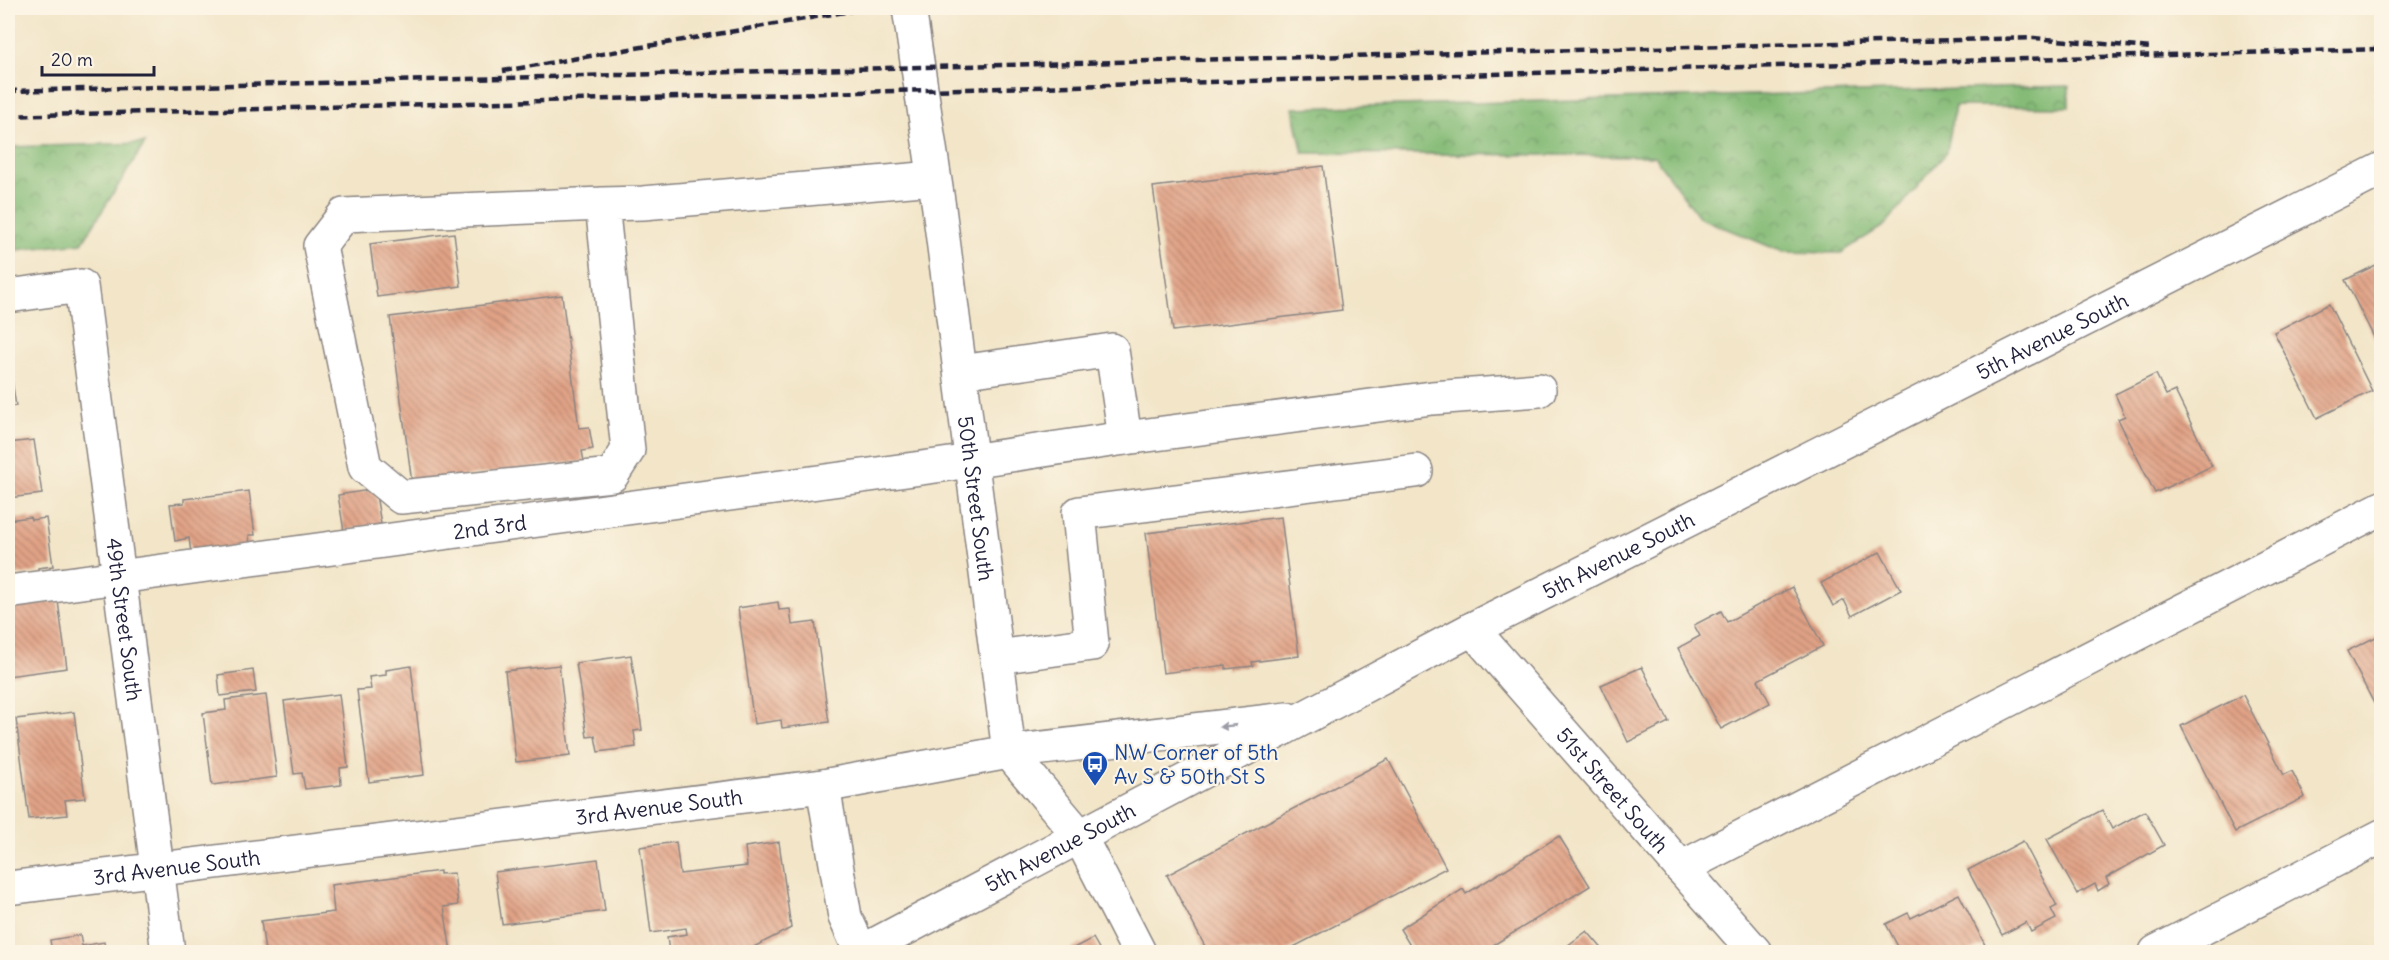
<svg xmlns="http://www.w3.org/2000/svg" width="2389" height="960" font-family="Delius,sans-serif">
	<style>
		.forest { fill: url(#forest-crowns); stroke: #546e59; stroke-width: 1.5 }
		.building { fill: url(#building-back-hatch) }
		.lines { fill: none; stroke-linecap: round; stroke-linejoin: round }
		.minor-casing { stroke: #8a8482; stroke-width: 36 }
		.minor { stroke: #fff; stroke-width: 33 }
		.rail { stroke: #22223b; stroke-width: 4.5; stroke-dasharray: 9 4.5; stroke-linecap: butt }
		.oneway { fill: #9c9ca7 }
		.labels { text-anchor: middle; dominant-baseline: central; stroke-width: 4.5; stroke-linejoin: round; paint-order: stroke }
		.street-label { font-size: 21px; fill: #22223b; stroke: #fcf5e5 }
		.transit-label { font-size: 21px; fill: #164399; stroke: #fcf5e5; text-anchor: start }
	</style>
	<defs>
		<pattern id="forest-crowns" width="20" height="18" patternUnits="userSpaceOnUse" patternTransform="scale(1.5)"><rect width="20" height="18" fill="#85bb77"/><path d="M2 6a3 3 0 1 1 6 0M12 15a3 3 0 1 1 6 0" fill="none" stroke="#6c9863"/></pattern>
		<pattern id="building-back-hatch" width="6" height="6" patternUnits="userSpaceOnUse" patternTransform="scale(1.5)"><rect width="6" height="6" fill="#e1a386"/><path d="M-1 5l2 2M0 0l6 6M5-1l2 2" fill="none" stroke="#b6846f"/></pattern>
	</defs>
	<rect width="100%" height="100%" fill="#fcf5e5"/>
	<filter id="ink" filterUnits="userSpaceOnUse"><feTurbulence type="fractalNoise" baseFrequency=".0167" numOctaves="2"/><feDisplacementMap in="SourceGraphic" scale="12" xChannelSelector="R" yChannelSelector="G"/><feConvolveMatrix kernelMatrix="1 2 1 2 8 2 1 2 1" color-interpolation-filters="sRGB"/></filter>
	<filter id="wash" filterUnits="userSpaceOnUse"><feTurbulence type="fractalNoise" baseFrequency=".008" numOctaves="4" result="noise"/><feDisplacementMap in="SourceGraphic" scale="24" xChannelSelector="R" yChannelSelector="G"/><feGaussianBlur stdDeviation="1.35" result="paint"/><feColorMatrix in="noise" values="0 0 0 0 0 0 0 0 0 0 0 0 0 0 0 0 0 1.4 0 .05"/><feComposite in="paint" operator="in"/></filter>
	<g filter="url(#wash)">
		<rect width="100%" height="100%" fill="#f2e5c8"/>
		<!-- forest -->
		<g class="forest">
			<polygon points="2069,86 2069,107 1955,106 1947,152 1885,225 1841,253 1783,252 1700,218 1654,156 1303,153 1293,108"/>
			<polygon points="145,143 82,243 8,251 8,147"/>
		</g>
		<g id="blocks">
			<!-- building -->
			<g class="building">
				<polygon points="1323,166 1342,310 1173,331 1153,187"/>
				<polygon points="454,233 461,286 377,297 370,244"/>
				<polygon points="2382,262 2382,353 2345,280"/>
				<polygon points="562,295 579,428 589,427 593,449 582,451 584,461 412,483 390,317"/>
				<polygon points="2329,304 2372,391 2317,418 2274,332"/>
				<polygon points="8,355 16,406 8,407"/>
				<polygon points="2156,374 2166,395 2175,391 2212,466 2155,493 2118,419 2125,416 2115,394"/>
				<polygon points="34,440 42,494 8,498 8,443"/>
				<polygon points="375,489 381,524 344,531 338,495"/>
				<polygon points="249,491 255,535 249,535 250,546 191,553 189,538 175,541 170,504 184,503 184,499"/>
				<polygon points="30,517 31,520 46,518 53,566 38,568 38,572 8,576 8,520"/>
				<polygon points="1281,517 1299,656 1252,662 1253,666 1226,669 1226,665 1163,673 1146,533"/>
				<polygon points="1880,552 1901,590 1852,616 1844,600 1833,606 1821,583"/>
				<polygon points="1792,587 1823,646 1758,680 1770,703 1721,729 1678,648 1700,636 1694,625 1721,611 1727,622"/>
				<polygon points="58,601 67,668 8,676 8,608"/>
				<polygon points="778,602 779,610 790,609 792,625 815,622 829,722 782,728 781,720 754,724 738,608"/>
				<polygon points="2382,634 2382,719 2347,651"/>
				<polygon points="631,655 642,730 634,731 636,747 598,752 595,736 587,737 576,663"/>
				<polygon points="559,665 570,756 516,762 505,671"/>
				<polygon points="411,666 424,775 369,782 357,690 371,689 369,677 386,675 386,670"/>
				<polygon points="1642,667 1669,722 1628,742 1601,685"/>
				<polygon points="253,670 256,692 220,696 218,675"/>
				<polygon points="339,694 348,767 340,768 341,785 305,789 302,773 294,774 284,701"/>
				<polygon points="266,695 277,777 212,785 203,713 226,710 225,700"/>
				<polygon points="2243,695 2284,775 2292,771 2305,797 2235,832 2181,726"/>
				<polygon points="74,712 85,798 65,800 67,815 29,819 16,719"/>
				<polygon points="1388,759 1446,868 1284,952 1208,952 1167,875"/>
				<polygon points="2102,810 2112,829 2145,811 2164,845 2106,878 2109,884 2098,891 2095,884 2077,894 2047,839"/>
				<polygon points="1559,836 1590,886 1482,952 1414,952 1400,929 1463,889 1466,894"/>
				<polygon points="2023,841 2057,906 2051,909 2056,919 2031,932 2026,922 2002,935 1968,870"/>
				<polygon points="676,842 680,874 747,866 745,847 779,842 791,928 744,952 669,952 667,937 687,934 686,928 651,933 640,847"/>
				<polygon points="598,859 605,911 502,924 495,872"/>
				<polygon points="440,871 440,874 454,873 458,905 444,907 451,952 265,952 261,921 334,912 331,885"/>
				<polygon points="1959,894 1985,945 1969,952 1901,952 1886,924 1908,913 1911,918"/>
				<polygon points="1587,931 1605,952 1559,952"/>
				<polygon points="80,935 82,946 104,942 106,952 52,952 50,940"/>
				<polygon points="1093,938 1101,952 1066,952"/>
			</g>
		</g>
	</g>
	<g filter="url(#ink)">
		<use href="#blocks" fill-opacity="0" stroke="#8a8482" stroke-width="1.5"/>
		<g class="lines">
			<!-- minor casing -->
			<g class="minor-casing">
				<g id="minor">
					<path id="s1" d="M 909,8 L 939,208 L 1009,752 L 1079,835 L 1139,952"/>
					<polyline points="602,204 628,450 612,475 401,497 365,467 320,246 344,215 602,204 643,203 934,178"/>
					<path id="s2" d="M 8,296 L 81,286 L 168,952"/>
					<polyline points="961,372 1112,350 1125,438 1432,398 1539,390"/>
					<path id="s3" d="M 8,592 L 936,466 L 1125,438"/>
					<path id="s4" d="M 1472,629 L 1755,952"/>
					<polyline points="997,657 1092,644 1079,513 1416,471"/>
					<polyline points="823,786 845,917 861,952"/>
					<polyline points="1681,868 2382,508"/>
					<path id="s5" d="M 8,888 L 823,786 L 1009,752 L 1287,719"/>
					<path id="s6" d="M 861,952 L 1472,629 L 2382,169"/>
					<polyline points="2156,952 2382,836"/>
				</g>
			</g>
			<!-- minor -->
			<use href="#minor" class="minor"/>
			<!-- rail -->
			<g class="rail">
				<polyline points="503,71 868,8"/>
				<polyline points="8,91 2034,38 2151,48"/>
				<polyline points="8,116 2382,49"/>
			</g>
		</g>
		<!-- one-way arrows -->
		<defs><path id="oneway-solid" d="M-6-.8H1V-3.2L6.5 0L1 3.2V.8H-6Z" transform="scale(1.5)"/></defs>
		<use class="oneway" href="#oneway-solid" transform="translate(1228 726) rotate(174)"/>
	</g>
	<!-- icons -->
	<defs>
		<g id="bus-pin" transform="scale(1.35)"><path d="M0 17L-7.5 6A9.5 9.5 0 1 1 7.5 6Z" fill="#1a4fb4" stroke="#fcf5e5"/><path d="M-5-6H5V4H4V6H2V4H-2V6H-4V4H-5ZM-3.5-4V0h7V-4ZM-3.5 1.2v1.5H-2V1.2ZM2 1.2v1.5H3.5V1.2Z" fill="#fff"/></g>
	</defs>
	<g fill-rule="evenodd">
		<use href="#bus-pin" x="1095" y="764"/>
	</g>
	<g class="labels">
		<!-- street labels -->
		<g class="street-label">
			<text stroke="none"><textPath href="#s6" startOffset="1341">5th Avenue South</textPath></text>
			<text stroke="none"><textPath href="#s1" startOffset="495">50th Street South</textPath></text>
			<text stroke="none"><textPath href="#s3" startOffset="486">2nd 3rd</textPath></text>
			<text stroke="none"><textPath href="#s6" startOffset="855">5th Avenue South</textPath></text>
			<text stroke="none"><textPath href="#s2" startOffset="410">49th Street South</textPath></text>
			<text stroke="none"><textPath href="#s4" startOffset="214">51st Street South</textPath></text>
			<text stroke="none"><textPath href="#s5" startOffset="656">3rd Avenue South</textPath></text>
			<text stroke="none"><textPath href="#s6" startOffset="225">5th Avenue South</textPath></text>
			<text stroke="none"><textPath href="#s5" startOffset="170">3rd Avenue South</textPath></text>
		</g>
		<!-- transit labels -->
		<g class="transit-label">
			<text x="1114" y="752">NW Corner of 5th<tspan x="1114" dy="24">Av S &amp; 50th St S</tspan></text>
		</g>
	</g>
	<!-- margin -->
	<rect width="2389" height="960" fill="none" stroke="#fcf5e5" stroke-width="30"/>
	<!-- scale -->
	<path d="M42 66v9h112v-9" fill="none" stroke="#22223b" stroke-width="3"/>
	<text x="51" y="66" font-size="18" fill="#22223b" stroke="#fcf5e5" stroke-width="4.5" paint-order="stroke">20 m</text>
</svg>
